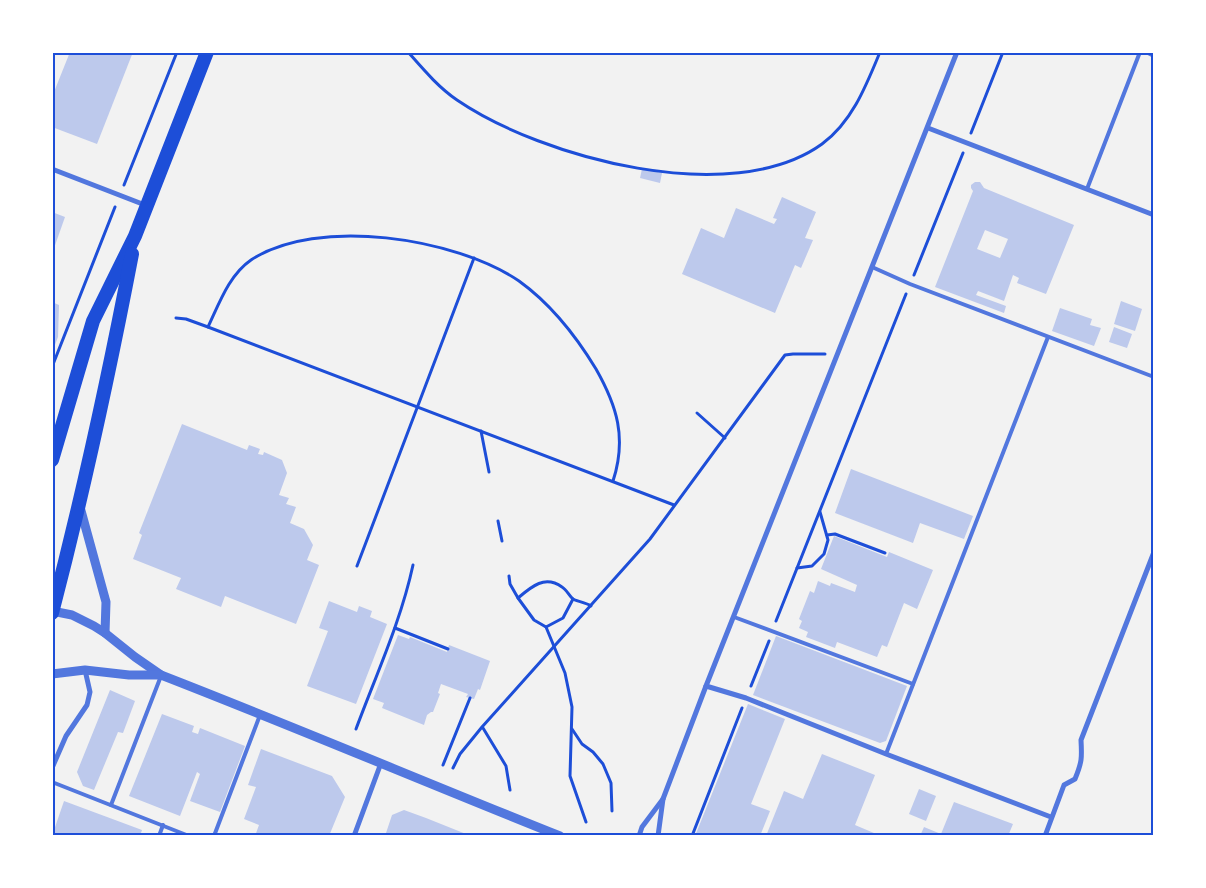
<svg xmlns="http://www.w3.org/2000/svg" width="1206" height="888" font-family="Jost,sans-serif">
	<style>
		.building { fill: #bdc9ec; fill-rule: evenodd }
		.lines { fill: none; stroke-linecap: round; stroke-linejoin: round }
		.path { stroke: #1d4ed8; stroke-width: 3 }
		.service { stroke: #5277de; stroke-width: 4 }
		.minor { stroke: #5277de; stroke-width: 5 }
		.tertiary { stroke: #5277de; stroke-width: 9 }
		.trunk { stroke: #1d4ed8; stroke-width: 14 }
		.neatline { fill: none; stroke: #1d4ed8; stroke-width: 2 }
	</style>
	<rect width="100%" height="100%" fill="#f2f2f2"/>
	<!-- building -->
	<g class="building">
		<polygon points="70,52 133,52 97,144 52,127 52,97"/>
		<polygon points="642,169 662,173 660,183 640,178"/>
		<path d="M 975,182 L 980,182 L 984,188 L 1074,225 L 1046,294 L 1017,283 L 1019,278 L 1013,275 L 1004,301 L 978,291 L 976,295 L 1006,306 L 1004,313 L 935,287 L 973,191 L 971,188 L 971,185 ZM 985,230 L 1008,239 L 1000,258 L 977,249 Z"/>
		<polygon points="782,197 816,212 805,238 813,240 801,268 795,265 775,313 682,274 701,228 724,238 736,208 774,224 777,219 773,218"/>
		<polygon points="52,212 65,217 53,251 52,251"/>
		<polygon points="1121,301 1142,309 1135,331 1114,324"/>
		<polygon points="52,302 59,305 58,337 53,350"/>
		<polygon points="1060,308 1092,319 1090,325 1101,328 1094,346 1052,331"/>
		<polygon points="1114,327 1132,334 1127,348 1109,342"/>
		<polygon points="182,424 247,450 249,445 260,449 258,454 263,455 264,452 282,460 287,473 279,495 289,498 286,504 296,507 290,523 304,529 313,545 307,560 319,565 296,624 225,596 221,607 176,589 181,578 133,559 142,535 139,533"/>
		<polygon points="851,469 973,516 964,539 920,523 913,543 835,513"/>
		<polygon points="834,536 887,557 889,552 933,570 917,609 904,603 887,647 882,645 877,657 837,642 835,648 806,637 808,632 799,628 802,621 799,619 810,591 814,593 818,581 830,586 831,583 855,592 857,585 821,569"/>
		<polygon points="329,601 357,612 359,606 372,611 370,617 387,624 356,704 307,686 328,631 319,628"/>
		<polygon points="398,635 409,639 410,637 447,652 449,645 490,661 480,690 478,689 474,699 466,697 468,694 441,684 438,693 440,694 433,712 431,712 427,715 424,725 382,708 384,703 373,699"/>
		<polygon points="776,636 907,686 886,741 880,743 753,695"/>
		<polygon points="110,690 135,701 123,733 118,732 94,790 83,786 77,772"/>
		<polygon points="748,704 785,719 751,804 770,811 760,836 695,836"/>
		<polygon points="162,714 194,726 192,732 198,734 200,728 245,746 220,812 190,801 200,774 197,772 180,816 129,796"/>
		<polygon points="261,749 332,776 345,797 329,836 255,836 259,825 244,819 256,787 248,785"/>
		<polygon points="822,754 875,775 855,825 881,836 766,836 784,791 803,799"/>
		<polygon points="919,789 936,796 926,821 909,814"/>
		<polygon points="64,801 142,830 140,836 52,836"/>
		<polygon points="954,802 1013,824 1008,836 920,836 924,827 941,834"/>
		<polygon points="404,810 426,818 471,836 385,836 392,815"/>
	</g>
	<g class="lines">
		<!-- path -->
		<g class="path">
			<path d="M 408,52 C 423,69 438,87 457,100 C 542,158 732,209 822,144 C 852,122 866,86 880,52"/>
			<polyline points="971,133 1003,52"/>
			<polyline points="124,185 177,52"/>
			<polyline points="914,275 963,153"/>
			<polyline points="176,318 186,319 208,327 674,505"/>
			<path d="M 208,327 C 219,304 229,275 251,260 C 317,216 456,238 519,281 C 551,304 576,336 596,369 C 617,406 627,438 613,481"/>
			<polyline points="52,367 115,207"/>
			<polyline points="697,413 725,438"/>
			<polyline points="481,431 489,472"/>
			<polyline points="498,521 502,541"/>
			<polyline points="827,535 835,534 885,553"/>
			<polyline points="357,566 474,258"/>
			<polyline points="797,568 812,566 824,554 828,540 820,512"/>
			<polyline points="509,576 510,584 518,598 534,620 546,627 565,673 572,707 570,776 586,822"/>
			<path d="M 518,598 C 532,586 545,575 562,587 C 567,590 569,596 573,599 C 575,601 585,602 591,606"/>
			<polyline points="776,621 906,294"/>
			<polyline points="546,627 563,618 573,599"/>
			<polyline points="395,628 448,649"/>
			<polyline points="751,686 769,641"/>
			<polyline points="483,728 506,766 510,790"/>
			<path d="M 356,729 C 376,675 401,621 413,565"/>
			<polyline points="572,729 582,744 593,752 603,764 611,783 612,811"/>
			<polyline points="443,765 470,698"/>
			<polyline points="453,768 460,754 482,727 650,539 785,355 793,354 825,354"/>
			<polyline points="692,836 742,708"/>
		</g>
		<!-- service -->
		<g class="service">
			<polyline points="1146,52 1154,56"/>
			<polyline points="1087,189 1140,52"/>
			<polyline points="872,267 910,284 1154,377"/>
			<polyline points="734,617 913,684"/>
			<polyline points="886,754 1048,337"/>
			<polyline points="52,782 189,836"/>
			<polyline points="111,805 161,676"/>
			<polyline points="159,836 163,825"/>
			<polyline points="214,836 260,715"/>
		</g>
		<!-- minor -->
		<g class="minor">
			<polyline points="928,128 1154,215"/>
			<polyline points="52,169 145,205"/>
			<polyline points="706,686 746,698 886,754 1051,817"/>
			<polyline points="52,768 66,736 87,705 90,692 85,670"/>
			<polyline points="354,836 381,763"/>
			<polyline points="639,836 642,827 663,799"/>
			<polyline points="658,836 663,799 706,686 957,52"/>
			<path d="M 1045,836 L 1064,785 L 1075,779 C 1082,762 1082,758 1081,740 L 1154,552"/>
		</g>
		<!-- tertiary -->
		<g class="tertiary">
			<polyline points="80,507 106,602 105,633"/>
			<path d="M 52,611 L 72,615 L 94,626 L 105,633 L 135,657 L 161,675 C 295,727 427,783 560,836"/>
			<polyline points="52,674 85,670 129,675 161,675"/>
		</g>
		<!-- trunk -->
		<g class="trunk">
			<polyline points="52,460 93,321 135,236 207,52"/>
			<path d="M 52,613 C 83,494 109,374 132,254"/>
		</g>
	</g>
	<!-- border -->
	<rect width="1206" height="888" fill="none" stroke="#ffffff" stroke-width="108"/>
	<rect x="54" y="54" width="1098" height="780" class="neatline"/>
</svg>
